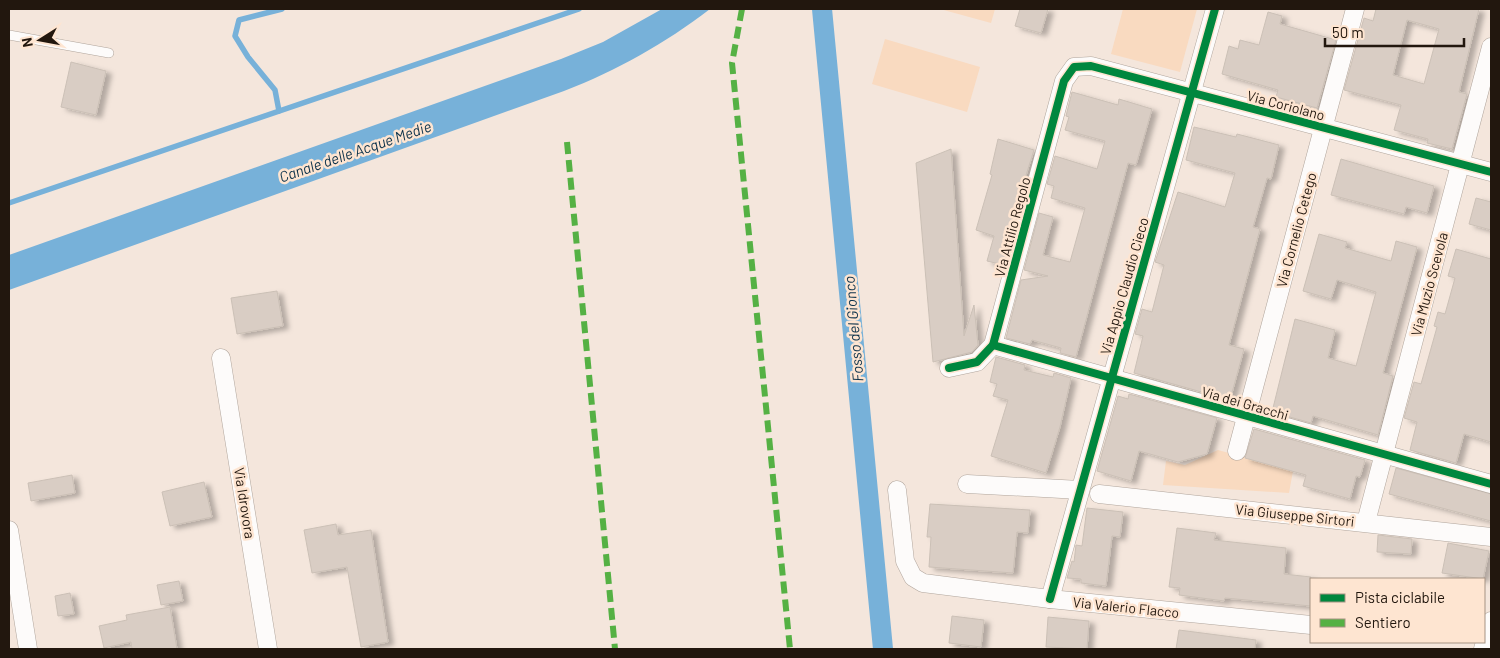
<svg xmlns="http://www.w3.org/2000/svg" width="1500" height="658" font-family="Barlow,sans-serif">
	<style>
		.green { fill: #f9dac0 }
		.water { fill: #77b1d9 }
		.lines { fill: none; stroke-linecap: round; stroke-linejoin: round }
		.stream { stroke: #77b1d9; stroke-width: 5.5 }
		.canal { stroke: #77b1d9; stroke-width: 20 }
		.building { fill: #d9cdc4; stroke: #cbc0b6; fill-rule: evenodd; filter: url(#shadow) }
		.lane-casing { stroke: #b0a59c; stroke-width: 10 }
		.street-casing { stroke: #b0a59c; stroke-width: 19 }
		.lane { stroke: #fdfbfa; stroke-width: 9 }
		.street { stroke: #fdfbfa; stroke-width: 18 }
		.quiet { stroke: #55b144; stroke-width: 6; stroke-dasharray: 12 6; stroke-linecap: butt }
		.cycleway-casing { stroke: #fee5d1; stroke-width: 11 }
		.cycleway { stroke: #00873e; stroke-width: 8 }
		.labels { text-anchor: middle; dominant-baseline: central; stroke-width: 5; stroke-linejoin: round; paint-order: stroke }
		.street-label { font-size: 14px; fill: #22170e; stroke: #fee5d1 }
		.water-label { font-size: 15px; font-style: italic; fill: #0c324b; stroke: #fee5d1 }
	</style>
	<defs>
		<filter id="shadow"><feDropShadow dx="5.5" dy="3" stdDeviation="2.5" flood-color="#0004"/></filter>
	</defs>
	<rect width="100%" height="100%" fill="#f4e6dc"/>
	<!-- green -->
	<g class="green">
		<polygon points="940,9 995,9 991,23"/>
		<polygon points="1123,9 1197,9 1180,72 1111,54"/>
		<polygon points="885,39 980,67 967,112 872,84"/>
		<polygon points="1218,450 1293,471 1289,493 1163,485 1166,461 1185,465"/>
	</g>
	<!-- water -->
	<path class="water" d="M 662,9 L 710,9 C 664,44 618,70 564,91 L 9,290 L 9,255 L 561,59 L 603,42 Z"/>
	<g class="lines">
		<!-- stream -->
		<g class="stream">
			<polyline points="279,111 275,90 248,57 235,36 239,20 282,9"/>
			<polyline points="9,203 579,9"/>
		</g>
		<!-- canal -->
		<polyline class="canal" points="822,9 883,649"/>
	</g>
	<!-- building -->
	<g class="building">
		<polygon points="1020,9 1048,9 1041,33 1015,26"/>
		<path d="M 1376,9 L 1479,9 L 1459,92 L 1467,94 L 1452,149 L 1427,143 L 1428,139 L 1394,130 L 1401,105 L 1344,90 L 1364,18 L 1373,21 ZM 1407,20 L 1439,29 L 1424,84 L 1393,75 Z"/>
		<polygon points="1268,12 1282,16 1280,24 1336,40 1317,108 1276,97 1278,90 1222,74 1229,46 1238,49 1240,40 1259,45"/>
		<polygon points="71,62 106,71 96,115 61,107"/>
		<polygon points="1072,92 1118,105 1119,99 1152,109 1136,165 1128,163 1076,357 1060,353 1061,348 1032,340 1030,344 1006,338 1021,280 1048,276 1024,270 1039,213 1053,217 1043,255 1070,262 1085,208 1051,198 1054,186 1047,184 1055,156 1097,169 1105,141 1065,130 1069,117 1066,116"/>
		<polygon points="1194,127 1236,137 1237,134 1279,145 1271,179 1267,178 1253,227 1260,229 1229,345 1244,349 1230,400 1134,373 1143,336 1135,334 1142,309 1152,312 1164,265 1155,262 1178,192 1225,207 1235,173 1186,160"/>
		<polygon points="998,139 1034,150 1016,207 1019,208 1004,265 987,261 994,236 976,230 992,175 990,174"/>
		<polygon points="951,149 964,336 974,305 978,345 972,352 933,362 916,163"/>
		<polygon points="1341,159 1434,186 1427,213 1406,207 1404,214 1331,195"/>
		<polygon points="1476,198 1491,202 1491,230 1469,224"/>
		<polygon points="1319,234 1347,242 1345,248 1391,261 1396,241 1417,247 1383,373 1393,376 1378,435 1313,416 1311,423 1272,412 1295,319 1335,330 1328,358 1356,366 1376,292 1337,280 1331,299 1303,291"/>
		<polygon points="1456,249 1491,259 1491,442 1464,434 1456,463 1410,450 1417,422 1404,418 1414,382 1421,384 1437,327 1434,326 1438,312 1445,314 1455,278 1448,276"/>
		<polygon points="277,291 283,326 237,334 231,298"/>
		<polygon points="996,357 1025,365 1024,370 1053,377 1054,373 1071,378 1060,427 1046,473 991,456 1008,400 993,396 997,384 990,382"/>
		<polygon points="1129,394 1217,418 1207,454 1178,462 1139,451 1131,481 1097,471 1118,396 1128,399"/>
		<polygon points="1254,429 1365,460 1360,477 1356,476 1350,499 1303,486 1306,475 1245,458"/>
		<polygon points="1396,468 1491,494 1491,521 1389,494"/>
		<polygon points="72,475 75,493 31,501 28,483"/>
		<polygon points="204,482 212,517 170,526 162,492"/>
		<polygon points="930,504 1030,510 1028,533 1017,532 1013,573 929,567 931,537 927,537"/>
		<polygon points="1087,508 1123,512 1120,537 1112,536 1106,586 1081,583 1081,579 1067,578 1072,561 1074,562 1076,545 1082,546"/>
		<polygon points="336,524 338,535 371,530 388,642 361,647 347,567 312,573 304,530"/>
		<polygon points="1177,528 1216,533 1214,540 1286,548 1284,574 1311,577 1311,606 1225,598 1224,601 1179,595 1180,588 1169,587"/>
		<polygon points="1378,535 1412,539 1411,554 1377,552"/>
		<polygon points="1448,543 1489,551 1483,579 1442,573"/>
		<polygon points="179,581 183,601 161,605 157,585"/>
		<polygon points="70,593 74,614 58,616 55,596"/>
		<polygon points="170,607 177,649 132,649 131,642 104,648 99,626 127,620 126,615"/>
		<polygon points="952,616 984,620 981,647 949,643"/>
		<polygon points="1048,617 1089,621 1087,649 1046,647"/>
		<polygon points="1179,630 1256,640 1255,649 1176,649"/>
	</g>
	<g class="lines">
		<!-- lane casing -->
		<g class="lane-casing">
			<polyline id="lane" points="9,35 109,53"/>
		</g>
		<!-- street casing -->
		<g class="street-casing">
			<g id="street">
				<polyline points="993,345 1491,484"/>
				<polyline points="221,358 268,649"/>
				<polyline points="949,368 977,362 993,345 1064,81 1074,67 1091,66 1491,172"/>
				<polyline points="1237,451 1355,9"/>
				<polyline points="967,484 1080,490"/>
				<polyline points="897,490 905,561 913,577 923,583 1050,599 1311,625"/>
				<polyline points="1099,494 1491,537"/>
				<polyline points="1366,522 1491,47"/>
				<polyline points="9,530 28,649"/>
				<polyline points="1050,599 1215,9"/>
				<polyline points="1483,649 1491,621"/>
			</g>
		</g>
		<!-- lane -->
		<use href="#lane" class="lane"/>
		<!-- street -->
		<use href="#street" class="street"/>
		<!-- quiet -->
		<g class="quiet">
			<polyline points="742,9 732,63 790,649"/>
			<polyline points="567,142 615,649"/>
		</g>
		<!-- cycleway casing -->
		<g class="cycleway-casing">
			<g id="cycleway">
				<polyline points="993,345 1491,484"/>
				<polyline points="949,368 977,362 993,345 1064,81 1074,67 1091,66 1491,172"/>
				<polyline points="1050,599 1215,9"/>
			</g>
		</g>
		<!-- cycleway -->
		<use href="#cycleway" class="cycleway"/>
	</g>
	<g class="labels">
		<!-- street labels -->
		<g class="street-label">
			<text transform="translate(1286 105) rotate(15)">Via Coriolano</text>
			<text transform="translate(1012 227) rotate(-75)">Via Attilio Regolo</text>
			<text transform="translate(1296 230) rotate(-75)">Via Cornelio Cetego</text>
			<text transform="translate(1429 284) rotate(-75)">Via Muzio Scevola</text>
			<text transform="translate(1124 286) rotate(-74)">Via Appio Claudio Cieco</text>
			<text transform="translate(1245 403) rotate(16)">Via dei Gracchi</text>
			<text transform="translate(245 503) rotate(81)">Via Idrovora</text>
			<text transform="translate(1295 515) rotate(6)">Via Giuseppe Sirtori</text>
			<text transform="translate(1126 607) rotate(6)">Via Valerio Flacco</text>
		</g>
		<!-- water labels -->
		<g class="water-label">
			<text transform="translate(355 151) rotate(-19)">Canale delle Acque Medie</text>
			<text transform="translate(853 329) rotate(-95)">Fosso del Gionco</text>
		</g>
	</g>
	<!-- border -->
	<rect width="1500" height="658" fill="none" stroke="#22170e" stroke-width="20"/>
	<!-- legend -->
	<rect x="1310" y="578" width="175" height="65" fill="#fee5d1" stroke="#a69383"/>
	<rect x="1320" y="594" width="25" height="8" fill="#00873e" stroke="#a69383"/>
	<text x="1355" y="603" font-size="15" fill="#22170e">Pista ciclabile</text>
	<rect x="1320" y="619" width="25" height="8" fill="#55b144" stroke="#a69383"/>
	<text x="1355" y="628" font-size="15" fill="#22170e">Sentiero</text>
	<!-- north arrow -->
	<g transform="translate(40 40) rotate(259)" stroke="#fee5d1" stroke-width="4" paint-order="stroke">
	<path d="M0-4L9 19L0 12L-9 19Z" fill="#22170e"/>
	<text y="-8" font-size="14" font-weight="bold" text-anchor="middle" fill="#22170e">N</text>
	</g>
	<!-- scale -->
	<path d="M1325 38v8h139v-8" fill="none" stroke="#22170e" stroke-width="2.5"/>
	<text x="1332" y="38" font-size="15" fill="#22170e" stroke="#fee5d1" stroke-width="4" paint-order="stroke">50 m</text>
</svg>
